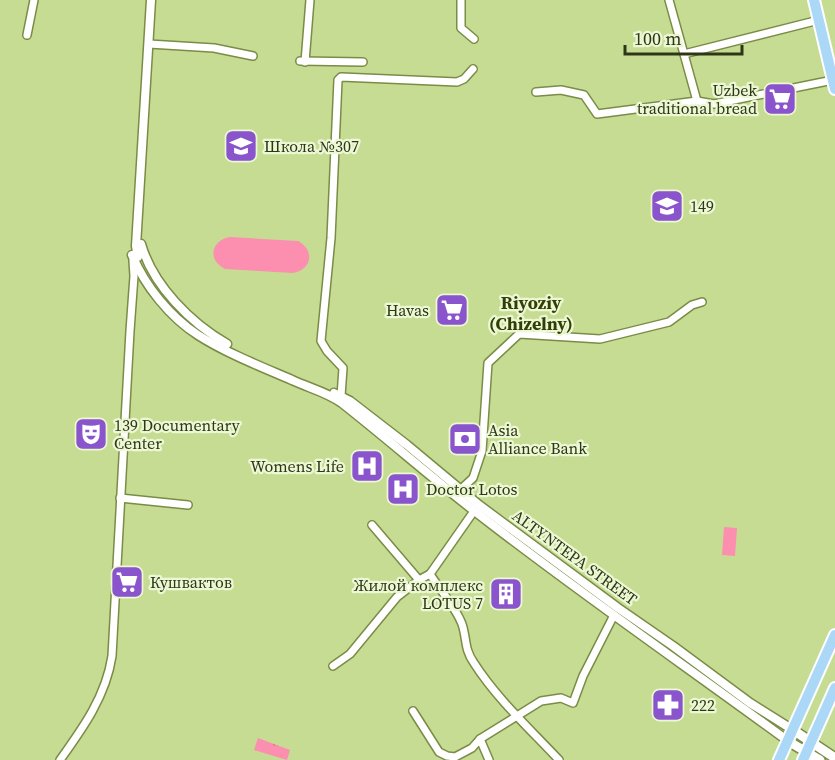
<svg xmlns="http://www.w3.org/2000/svg" width="835" height="760" font-family="'Source Serif 4',serif">
	<style>
		.grass { fill: #fc8eaf }
		.park { fill: url(#park-tufts) }
		.lines { fill: none; stroke-linecap: round; stroke-linejoin: round }
		.minor-casing { stroke: #7a8c46; stroke-width: 10 }
		.tertiary-casing { stroke: #7a8c46; stroke-width: 11 }
		.secondary-casing { stroke: #7a8c46; stroke-width: 12 }
		.primary-casing { stroke: #fff; stroke-width: 14 }
		.minor { stroke: #fff; stroke-width: 7 }
		.tertiary { stroke: #fff; stroke-width: 8 }
		.secondary { stroke: #fff; stroke-width: 9 }
		.primary { stroke: #acd8f8; stroke-width: 10 }
		.labels { text-anchor: middle; dominant-baseline: central; stroke-width: 4.5; stroke-linejoin: round; paint-order: stroke }
		.poi-label { font-size: 16px; fill: #2e3618; stroke: #ecf8d3; text-anchor: start }
		.street-label { font-size: 16px; fill: #2e3618; stroke: #ecf8d3 }
		.neighbourhood-label { font-size: 18px; font-weight: bold; fill: #323e05; stroke: #ecf8d3 }
	</style>
	<defs>
		<pattern id="park-tufts" width="24" height="20" patternUnits="userSpaceOnUse" patternTransform="scale(1.5)"><rect width="24" height="20" fill="#fc8eaf"/><path d="M3 7l-1-3M5 7V3M7 7l1-3M15 17l-1-3M17 17v-4M19 17l1-3" fill="none" stroke="#cc758d"/></pattern>
	</defs>
	<rect width="100%" height="100%" fill="#c6dc93"/>
	<!-- grass -->
	<g class="grass">
		<path d="M 230,237 L 298,241 C 315,250 312,270 293,273 L 225,269 C 207,260 211,240 230,237 Z"/>
		<polygon points="724,527 737,528 735,556 722,555"/>
	</g>
	<!-- park -->
	<polygon class="park" points="258,738 290,750 287,760 254,750"/>
	<g class="lines">
		<!-- minor casing -->
		<g class="minor-casing">
			<g id="minor">
				<polyline points="461,0 461,28 474,39"/>
				<polyline points="669,0 697,101"/>
				<polyline points="27,35 34,0"/>
				<polyline points="149,44 214,48 253,56"/>
				<polyline points="684,54 819,20"/>
				<polyline points="300,61 363,62"/>
				<polyline points="305,62 310,0"/>
				<polyline points="536,92 561,90 584,95 597,114 697,101 714,104 833,80"/>
				<polyline points="341,396 343,368 327,351 321,341 331,238 338,80 341,77 457,82 464,79 473,69"/>
				<polyline points="460,490 473,478 482,451 488,363 519,334 600,339 669,322 692,305 702,302"/>
				<polyline points="120,498 188,505"/>
				<polyline points="372,525 419,580"/>
				<path d="M 430,574 C 440,590 455,606 462,624 C 467,639 464,649 474,663 C 497,699 530,729 559,760"/>
				<polyline points="333,666 350,654 397,597 419,580 430,574 474,511"/>
				<polyline points="413,711 439,752 447,756 455,757 472,748 480,739 541,701 561,698 573,703 583,676 614,615"/>
				<polyline points="480,739 489,760"/>
				<path d="M 60,760 C 83,728 106,696 112,656 L 130,331 L 134,276 L 133,261"/>
			</g>
		</g>
		<!-- tertiary casing -->
		<g class="tertiary-casing">
			<g id="tertiary">
				<path d="M 141,244 C 153,286 191,323 227,344"/>
				<path d="M 132,255 C 145,286 170,317 198,335 C 226,353 262,367 292,380 C 309,388 327,392 342,403 C 393,443 442,487 494,526 C 590,600 690,669 788,741"/>
				<polyline points="135,256 138,257 136,246 151,0"/>
				<polyline points="334,393 350,401 407,445 479,505 618,608 673,646 750,703 793,730"/>
			</g>
		</g>
		<!-- secondary casing -->
		<g class="secondary-casing">
			<g id="secondary">
				<polyline points="793,730 835,758"/>
				<polyline points="788,741 820,760"/>
			</g>
		</g>
		<!-- primary casing -->
		<g class="primary-casing">
			<g id="primary">
				<polyline points="814,0 835,89"/>
				<polyline points="779,760 835,635"/>
				<polyline points="803,760 835,688"/>
			</g>
		</g>
		<!-- minor -->
		<use href="#minor" class="minor"/>
		<!-- tertiary -->
		<use href="#tertiary" class="tertiary"/>
		<!-- secondary -->
		<use href="#secondary" class="secondary"/>
		<!-- primary -->
		<use href="#primary" class="primary"/>
	</g>
	<!-- icons -->
	<defs>
		<g id="supermarket-square" transform="scale(1.725)"><rect x="-9" y="-9" width="18" height="18" rx="4" fill="#8a54cc" stroke="#ecf8d3"/><path d="M-6-5.5h2.5l.6 2H6L4.5 2H-2.5L-4.4-4H-6ZM-1.5 3.2a1.3 1.3 0 1 0 .1 0ZM3 3.2a1.3 1.3 0 1 0 .1 0Z" fill="#fff"/></g>
		<g id="school-square" transform="scale(1.725)"><rect x="-9" y="-9" width="18" height="18" rx="4" fill="#8a54cc" stroke="#ecf8d3"/><path d="M0-5L7-2L0 1L-7-2ZM-4 1L0 2.5L4 1V4Q0 6-4 4Z" fill="#fff"/></g>
		<g id="theatre-square" transform="scale(1.725)"><rect x="-9" y="-9" width="18" height="18" rx="4" fill="#8a54cc" stroke="#ecf8d3"/><path d="M-5-5.5Q0-4 5-5.5V0Q5 5 0 6Q-5 5-5 0ZM-3.3-2.5H-1v1.5H-3.3ZM1-2.5H3.3v1.5H1ZM-2.8 1Q0 5.5 2.8 1Z" fill="#fff"/></g>
		<g id="bank-square" transform="scale(1.725)"><rect x="-9" y="-9" width="18" height="18" rx="4" fill="#8a54cc" stroke="#ecf8d3"/><path d="M-6-4H6V4H-6ZM0-2.3a2.3 2.3 0 1 0 0 4.6a2.3 2.3 0 1 0 0-4.6Z" fill="#fff"/></g>
		<g id="hospital-square" transform="scale(1.725)"><rect x="-9" y="-9" width="18" height="18" rx="4" fill="#8a54cc" stroke="#ecf8d3"/><path d="M-5-5h3v3.5h4V-5h3V5h-3V1.5h-4V5h-3Z" fill="#fff"/></g>
		<g id="building-square" transform="scale(1.725)"><rect x="-9" y="-9" width="18" height="18" rx="4" fill="#8a54cc" stroke="#ecf8d3"/><path d="M-4-6H4V6H1V3H-1V6H-4ZM-2.5-4.3h1.7v1.8h-1.7ZM.8-4.3h1.7v1.8H.8ZM-2.5-1h1.7V.8h-1.7ZM.8-1h1.7V.8H.8Z" fill="#fff"/></g>
		<g id="pharmacy-square" transform="scale(1.725)"><rect x="-9" y="-9" width="18" height="18" rx="4" fill="#8a54cc" stroke="#ecf8d3"/><path d="M-2-6h4v4h4v4h-4v4h-4v-4h-4v-4h4Z" fill="#fff"/></g>
	</defs>
	<g fill-rule="evenodd">
		<use href="#supermarket-square" x="780" y="99"/>
		<use href="#school-square" x="241" y="146"/>
		<use href="#school-square" x="667" y="206"/>
		<use href="#supermarket-square" x="452" y="310"/>
		<use href="#theatre-square" x="91" y="434"/>
		<use href="#bank-square" x="465" y="439"/>
		<use href="#hospital-square" x="367" y="466"/>
		<use href="#hospital-square" x="403" y="489"/>
		<use href="#supermarket-square" x="127" y="582"/>
		<use href="#building-square" x="506" y="594"/>
		<use href="#pharmacy-square" x="668" y="705"/>
	</g>
	<g class="labels">
		<!-- poi labels -->
		<g class="poi-label">
			<text x="757" y="90" text-anchor="end">Uzbek<tspan x="757" dy="18">traditional bread</tspan></text>
			<text x="264" y="146">Школа №307</text>
			<text x="690" y="206">149</text>
			<text x="429" y="310" text-anchor="end">Havas</text>
			<text x="114" y="425">139 Documentary<tspan x="114" dy="18">Center</tspan></text>
			<text x="488" y="430">Asia<tspan x="488" dy="18">Alliance Bank</tspan></text>
			<text x="344" y="466" text-anchor="end">Womens Life</text>
			<text x="426" y="489">Doctor Lotos</text>
			<text x="150" y="582">Кушвактов</text>
			<text x="483" y="585" text-anchor="end">Жилой комплекс<tspan x="483" dy="18">LOTUS 7</tspan></text>
			<text x="691" y="705">222</text>
		</g>
		<!-- street labels -->
		<g class="street-label">
			<text transform="translate(575 557) rotate(36)">ALTYNTEPA STREET</text>
		</g>
		<!-- neighbourhood labels -->
		<g class="neighbourhood-label">
			<text x="531" y="302">Riyoziy<tspan x="531" dy="21">(Chizelny)</tspan></text>
		</g>
	</g>
	<!-- scale -->
	<path d="M625 45v9h117v-9" fill="none" stroke="#2e3618" stroke-width="3"/>
	<text x="634" y="45" font-size="18" fill="#2e3618" stroke="#ecf8d3" stroke-width="4.5" paint-order="stroke">100 m</text>
</svg>
